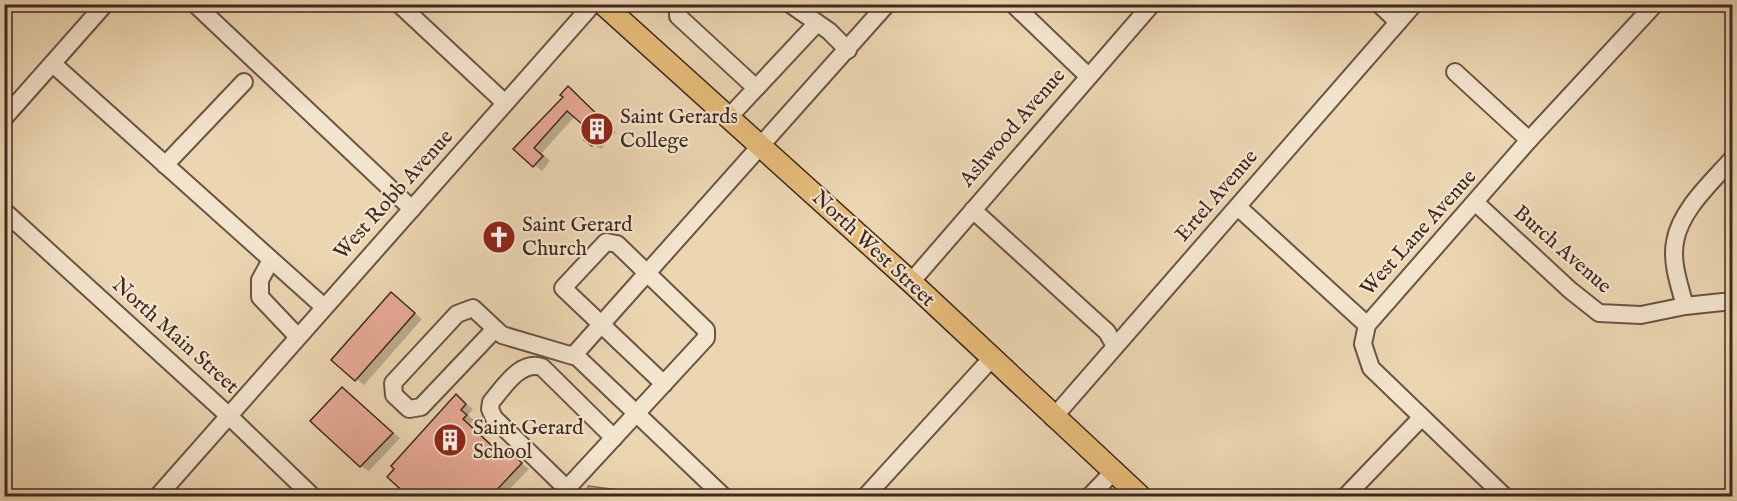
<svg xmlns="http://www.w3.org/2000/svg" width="1737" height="501" font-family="'IM FELL English',serif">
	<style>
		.green { fill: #bfbc87; stroke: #7e7254; stroke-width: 1.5 }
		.shadow { fill: #0003 }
		.building { fill: #e7a995; stroke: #3e2920; stroke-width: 1.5 }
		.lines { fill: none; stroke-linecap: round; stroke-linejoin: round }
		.minor-casing { stroke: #6a5444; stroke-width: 20 }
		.major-casing { stroke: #3e2920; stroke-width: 24 }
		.minor { stroke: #f3e4cd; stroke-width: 16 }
		.major { stroke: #e6bb79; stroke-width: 21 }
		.labels { text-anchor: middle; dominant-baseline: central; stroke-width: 4.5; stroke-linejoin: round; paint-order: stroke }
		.poi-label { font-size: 21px; fill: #3e2920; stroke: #f3e4cd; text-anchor: start }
		.street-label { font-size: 21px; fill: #3e2920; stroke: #f3e4cd }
	</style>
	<rect width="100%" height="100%" fill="#ecd6b2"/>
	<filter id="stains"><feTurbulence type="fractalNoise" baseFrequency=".00333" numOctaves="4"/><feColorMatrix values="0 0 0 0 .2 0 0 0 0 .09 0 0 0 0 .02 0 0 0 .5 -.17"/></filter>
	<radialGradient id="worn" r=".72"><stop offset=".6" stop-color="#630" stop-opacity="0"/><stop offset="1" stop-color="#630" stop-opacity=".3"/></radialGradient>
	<!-- green -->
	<polygon class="green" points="588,486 666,496 587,496"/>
	<!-- shadow -->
	<g class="shadow">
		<polygon points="568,88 616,132 601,149 593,145 593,132 575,116 542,153 550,161 542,171 515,149 565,96"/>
		<polygon points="391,294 422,319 364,385 333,360"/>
		<polygon points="342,389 400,438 369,471 361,466"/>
		<polygon points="456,396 473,409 468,415 474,420 470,424 507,458 510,454 529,469 503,496 411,496 389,477"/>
	</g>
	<!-- building -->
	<g class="building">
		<polygon points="568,86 609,126 592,146 584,140 591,132 567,111 534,148 543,156 533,167 513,149 563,97 560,95"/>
		<polygon points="391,292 415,313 355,381 331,360"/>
		<polygon points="342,387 393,433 360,467 310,421"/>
		<polygon points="456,394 466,404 461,410 467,415 463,419 505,458 510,452 522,463 491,496 408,496 387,477 394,469 391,466"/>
	</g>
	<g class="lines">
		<!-- minor casing -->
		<g class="minor-casing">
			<g id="minor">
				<polyline points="195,4 412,209"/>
				<polyline points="399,4 505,103"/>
				<polyline points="678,4 678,16 756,88"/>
				<polyline points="790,4 829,31 848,50"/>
				<polyline points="1013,4 1088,76"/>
				<polyline points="1379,4 1398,22"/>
				<polyline points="1732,4 1732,5"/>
				<polyline points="53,64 324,307"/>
				<polyline points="1455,72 1529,140"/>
				<polyline points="729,117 817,23"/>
				<polyline points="4,118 105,4"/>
				<polyline points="165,165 244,82"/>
				<polyline points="1476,203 1570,290 1599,313 1641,315 1685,306 1732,301"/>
				<polyline points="1238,207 1367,325"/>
				<polyline points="973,210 1107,332 1115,346"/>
				<polyline points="4,211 228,415 312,496"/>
				<polyline points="271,260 260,280 260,297 298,337"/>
				<polyline points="911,282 1152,4"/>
				<path d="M 1685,306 C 1680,287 1671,263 1675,242 C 1680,210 1712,182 1732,159"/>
				<polyline points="495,329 421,407 409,409 394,395 393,383 457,314 473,308 502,335 573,356 887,4"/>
				<polyline points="574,354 723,496"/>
				<polyline points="1053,418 1414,4"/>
				<path d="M 567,489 L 494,418 L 490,409 L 491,402 C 504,387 520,360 542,367 L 614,438"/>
				<polyline points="158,496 593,4"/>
				<polyline points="560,496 706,338 706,330 617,244 606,242 563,288 664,384"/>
				<polyline points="866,496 991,359"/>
				<polyline points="1090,496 1113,472"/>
				<polyline points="1346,496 1421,418"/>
				<polyline points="1504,496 1371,368 1363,344 1367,325 1529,140 1655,4"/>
			</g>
		</g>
		<!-- major casing -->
		<g class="major-casing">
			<polyline id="major" points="603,4 911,282 1140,496"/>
		</g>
		<!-- minor -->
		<use href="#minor" class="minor"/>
		<!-- major -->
		<use href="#major" class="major"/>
	</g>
	<!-- icons -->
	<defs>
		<g id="building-disc" transform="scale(1.725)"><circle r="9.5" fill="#8f2418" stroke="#f3e4cd"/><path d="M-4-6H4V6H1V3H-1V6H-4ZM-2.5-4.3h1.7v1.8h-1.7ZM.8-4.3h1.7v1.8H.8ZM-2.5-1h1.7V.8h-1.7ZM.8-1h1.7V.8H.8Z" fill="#fff"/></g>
		<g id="church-disc" transform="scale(1.725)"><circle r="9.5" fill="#8f2418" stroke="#f3e4cd"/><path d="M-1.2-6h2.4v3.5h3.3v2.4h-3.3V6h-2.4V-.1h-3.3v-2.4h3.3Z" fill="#fff"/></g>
	</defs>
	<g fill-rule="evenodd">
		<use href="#building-disc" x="597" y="129"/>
		<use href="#church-disc" x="499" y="237"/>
		<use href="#building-disc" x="450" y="440"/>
	</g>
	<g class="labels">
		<!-- poi labels -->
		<g class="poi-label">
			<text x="620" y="117">Saint Gerards<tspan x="620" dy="24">College</tspan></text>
			<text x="522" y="225">Saint Gerard<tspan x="522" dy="24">Church</tspan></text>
			<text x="473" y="428">Saint Gerard<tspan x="473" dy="24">School</tspan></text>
		</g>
		<!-- street labels -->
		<g class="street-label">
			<text transform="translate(1013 128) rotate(-49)">Ashwood Avenue</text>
			<text transform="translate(394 195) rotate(-48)">West Robb Avenue</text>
			<text transform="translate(1217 196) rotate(-49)">Ertel Avenue</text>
			<text transform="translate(1419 233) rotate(-48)">West Lane Avenue</text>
			<text transform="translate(873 249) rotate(43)">North West Street</text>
			<text transform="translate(1562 250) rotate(41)">Burch Avenue</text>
			<text transform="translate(175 336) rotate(42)">North Main Street</text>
		</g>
	</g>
	<!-- margin -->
	<rect width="1737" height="501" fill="none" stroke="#ecd6b2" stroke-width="24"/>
	<rect x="6" y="6" width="1725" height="489" fill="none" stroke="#3e2920" stroke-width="3"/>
	<rect x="12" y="12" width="1713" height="477" fill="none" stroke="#3e2920" stroke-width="1.5"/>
	<rect width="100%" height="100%" filter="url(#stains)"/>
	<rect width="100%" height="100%" fill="url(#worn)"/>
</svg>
